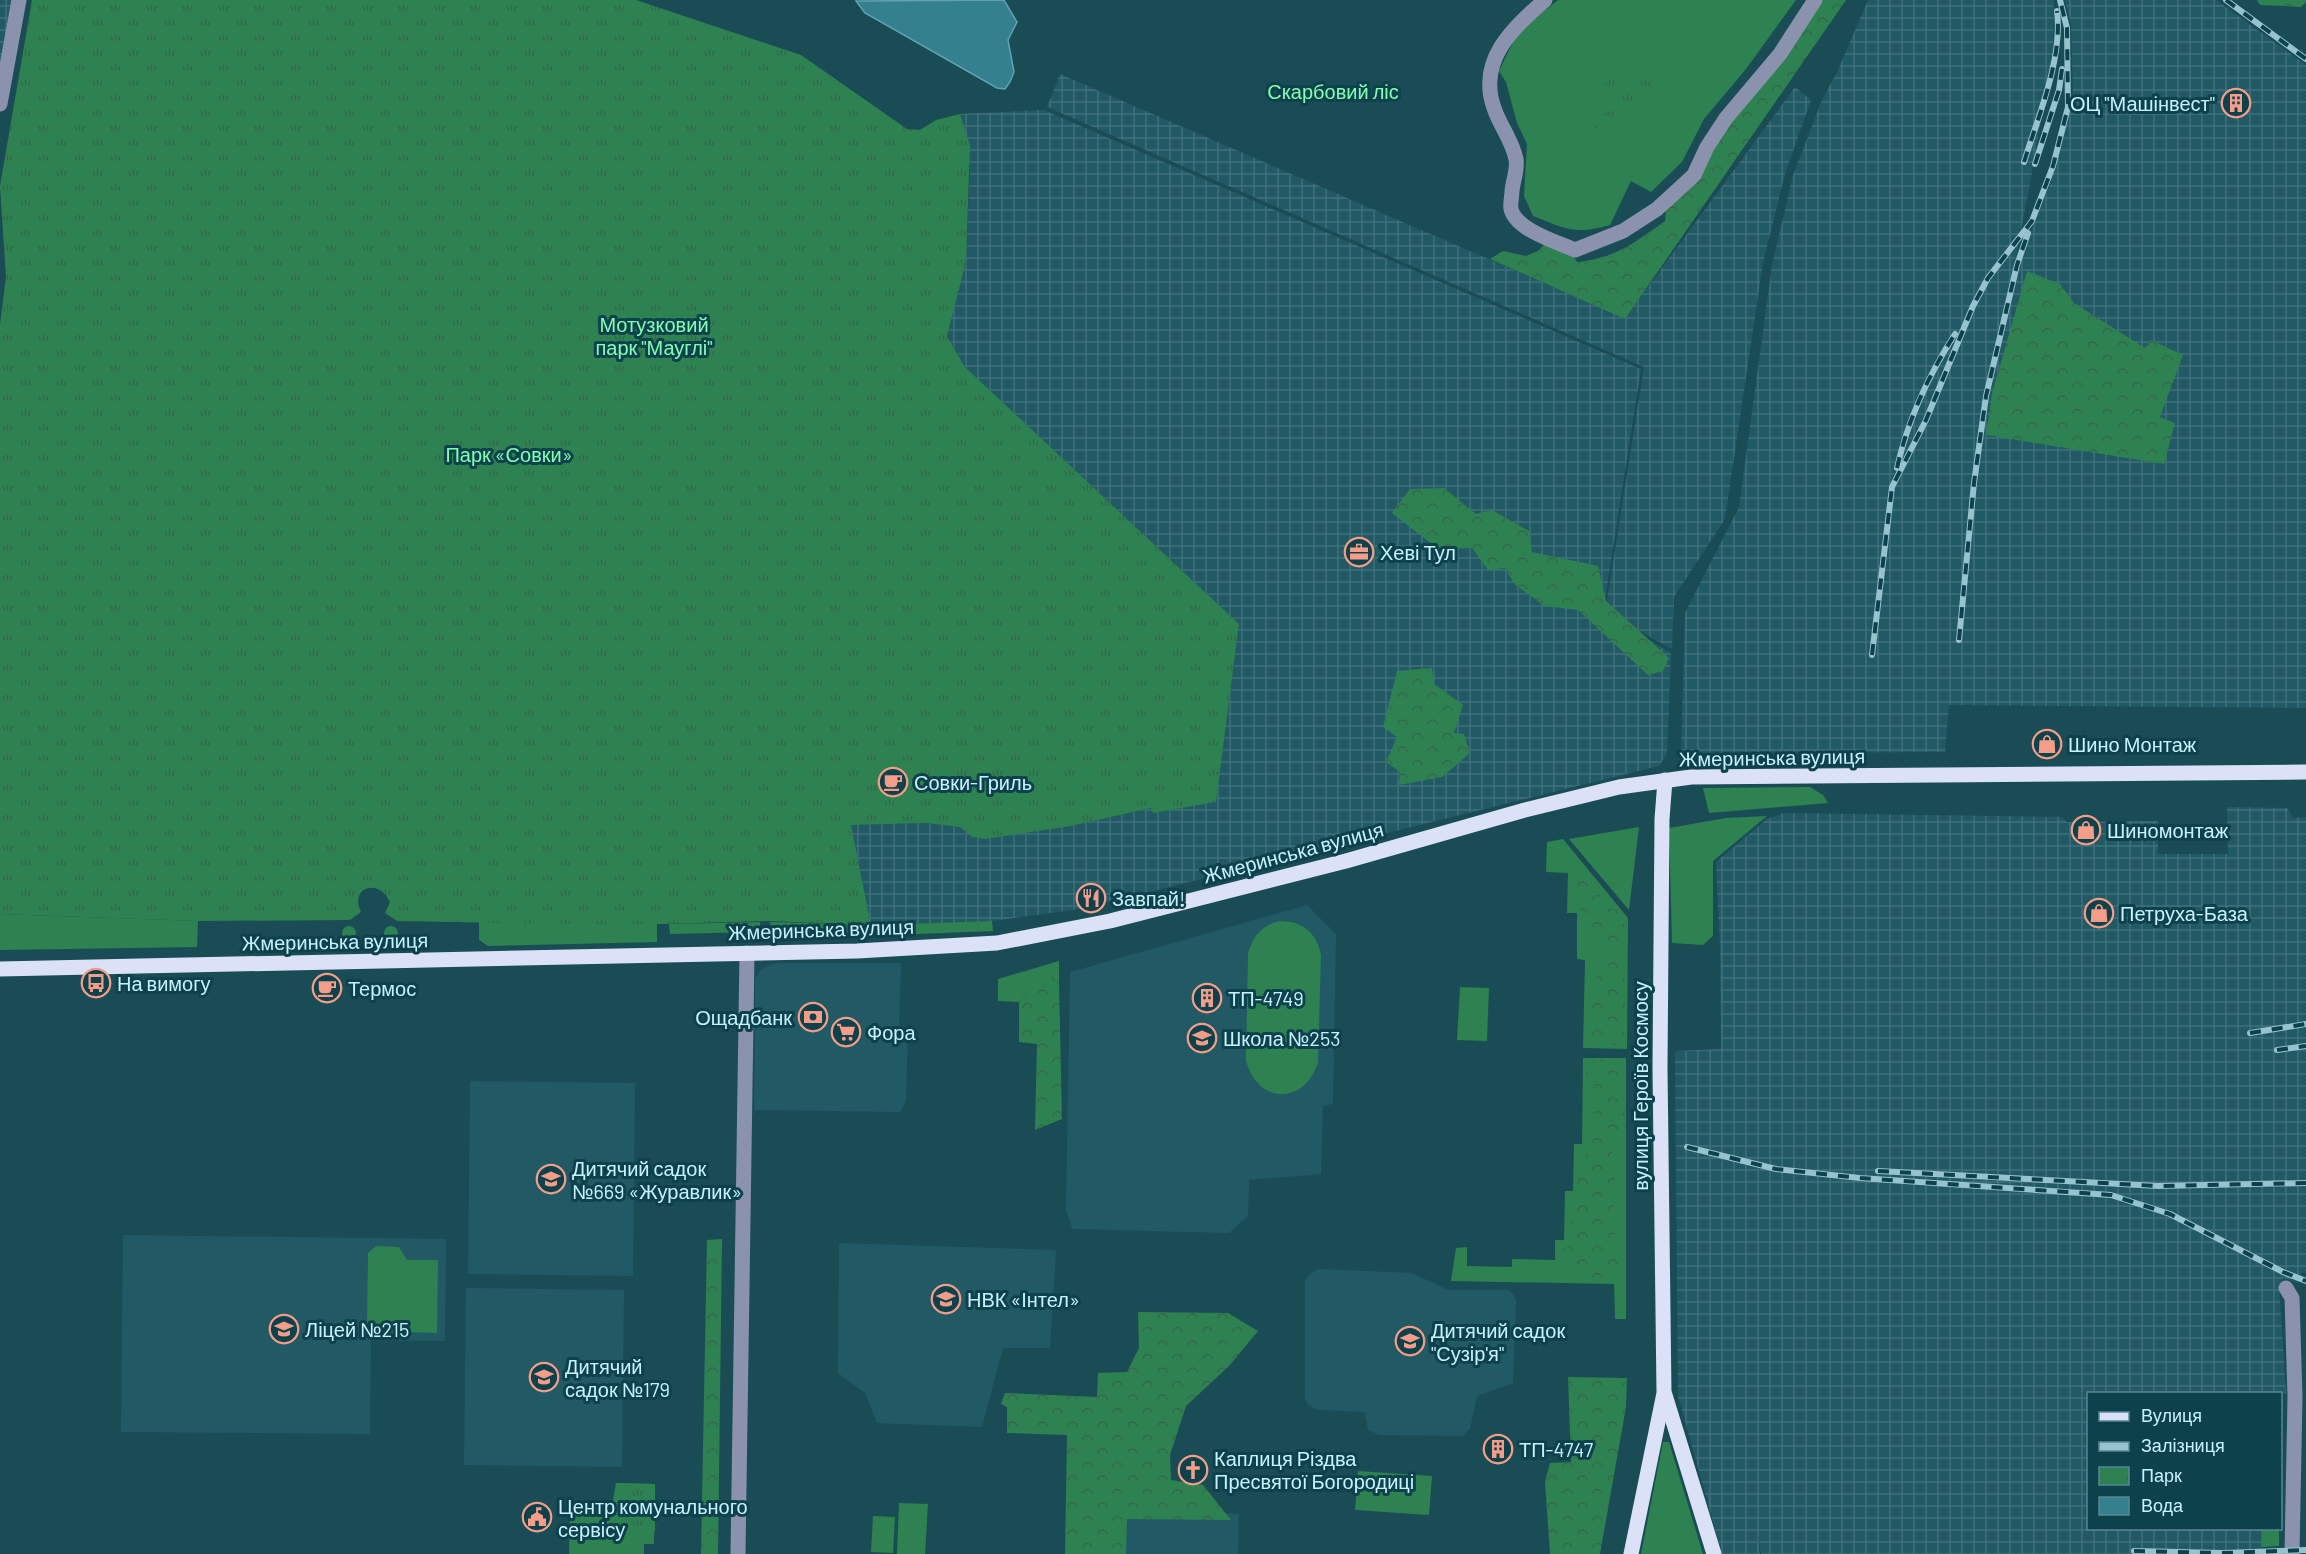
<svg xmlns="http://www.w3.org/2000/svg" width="2306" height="1554" font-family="Barlow,sans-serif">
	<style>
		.built { fill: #215965 }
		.industrial { fill: url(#industrial-grid) }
		.green { fill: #2e8150 }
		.forest { fill: url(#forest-crowns) }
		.park { fill: url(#park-tufts) }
		.water { fill: #35808f; stroke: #61a2b0; stroke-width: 1.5 }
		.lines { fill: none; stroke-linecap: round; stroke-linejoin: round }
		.minor { stroke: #8b92ad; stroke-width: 15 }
		.major { stroke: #dbe1f7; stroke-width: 15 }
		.rail-casing { stroke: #96c3cd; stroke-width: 6 }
		.rail { stroke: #0d414b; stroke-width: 4; stroke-dasharray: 11; stroke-linecap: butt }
		.labels { text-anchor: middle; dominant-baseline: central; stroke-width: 6; stroke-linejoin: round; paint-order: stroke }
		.park-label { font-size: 20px; fill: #81feaf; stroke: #0d414b }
		.poi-label { font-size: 20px; fill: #c7f2fc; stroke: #0d414b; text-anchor: start }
		.street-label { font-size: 20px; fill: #c7f2fc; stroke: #0d414b }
	</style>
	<defs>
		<pattern id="industrial-grid" width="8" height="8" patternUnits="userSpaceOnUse" patternTransform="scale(1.5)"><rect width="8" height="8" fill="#215965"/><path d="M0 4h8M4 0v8" fill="none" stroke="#40717c"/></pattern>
		<pattern id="forest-crowns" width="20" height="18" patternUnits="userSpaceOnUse" patternTransform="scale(1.5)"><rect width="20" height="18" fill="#2e8150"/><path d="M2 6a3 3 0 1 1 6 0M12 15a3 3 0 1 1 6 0" fill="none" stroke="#34684e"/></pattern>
		<pattern id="park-tufts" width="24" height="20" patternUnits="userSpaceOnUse" patternTransform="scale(1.5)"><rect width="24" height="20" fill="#2e8150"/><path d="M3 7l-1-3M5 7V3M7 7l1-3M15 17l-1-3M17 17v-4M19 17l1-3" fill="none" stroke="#34684e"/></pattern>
	</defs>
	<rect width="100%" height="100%" fill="#1a4c56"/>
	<!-- built -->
	<g class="built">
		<polygon points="1307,905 1336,934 1333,1104 1323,1106 1321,1174 1249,1180 1248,1216 1229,1233 1072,1229 1066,1209 1070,972"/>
		<polygon points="776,963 901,963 899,1030 908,1034 906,1101 900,1112 754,1110 755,979 761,969"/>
		<polygon points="470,1081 635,1083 633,1276 468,1274"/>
		<polygon points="123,1235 446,1239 445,1341 371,1340 370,1434 121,1432"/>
		<polygon points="839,1243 1056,1250 1050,1348 1003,1348 982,1427 877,1423 865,1393 838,1373"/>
		<polygon points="1319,1269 1412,1273 1448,1290 1508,1290 1513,1294 1516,1300 1513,1383 1477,1396 1470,1429 1462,1436 1379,1435 1368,1430 1365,1412 1318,1410 1309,1406 1305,1400 1305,1281 1309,1274"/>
		<polygon points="466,1288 624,1290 622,1467 464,1465"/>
		<polygon points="1090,1505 1239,1514 1238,1554 1090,1554"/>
	</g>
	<!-- industrial -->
	<g class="industrial">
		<polygon points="0,0 19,0 0,104"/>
		<polygon points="1868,0 2054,0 2053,50 2030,184 2012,277 2051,182 2073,95 2071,23 2065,0 2216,0 2306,65 2306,708 1949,705 1945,752 1681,753 1685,613 1739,507 1772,265 1793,175 1822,100 1838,70"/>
		<polygon points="1060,74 1625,318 1795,87 1811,100 1785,174 1763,263 1725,519 1674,597 1672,649 1605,612 1644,367 1047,107"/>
		<polygon points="1044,110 1641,369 1603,613 1671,653 1667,754 1659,766 1080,909 992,921 871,925 851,825 925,823 961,827 972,837 1071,826 1152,808 1153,813 1216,802 1239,624 965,367 947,335 966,262 970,166 960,114"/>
		<polygon points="2227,807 2287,808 2293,818 2306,817 2306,1273 2302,1272 2297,1283 2284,1278 2279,1284 2286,1394 2088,1394 2088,1528 2262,1529 2261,1554 1761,1554 1758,1534 1760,1554 1722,1554 1678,1396 1675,1051 1721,1049 1720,947 1716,862 1767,819 1784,813 2062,817 2067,822 2158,821 2158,854 2228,854"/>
	</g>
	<!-- green -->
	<g class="green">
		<path d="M 1558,0 L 1796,0 L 1746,69 L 1704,119 L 1682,162 L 1651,192 L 1631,181 L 1610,225 C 1575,235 1566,229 1533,216 L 1524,196 L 1527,144 L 1517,123 L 1506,82 L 1499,71 L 1518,32 Z"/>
		<polygon points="1810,787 1823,795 1828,803 1709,813 1703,788"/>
		<polygon points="1767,816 1713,861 1713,936 1703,945 1672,943 1669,828 1726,818"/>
		<polygon points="1639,827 1629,910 1569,839"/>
		<polygon points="1563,839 1628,918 1627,1049 1583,1048 1585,960 1577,959 1577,913 1567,913 1568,873 1546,872 1547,842"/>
		<polygon points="0,914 198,921 197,947 0,950"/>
		<polygon points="992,921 993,931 866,936 773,936 770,922 871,925"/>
		<path d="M 1279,921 C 1303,921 1316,932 1321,955 L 1318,1062 C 1305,1106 1256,1104 1246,1060 L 1248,953 C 1253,935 1262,926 1279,921 Z"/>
		<polygon points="479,922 657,924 657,942 488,946 479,940"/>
		<polygon points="760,922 760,930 756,932 670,934 669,924"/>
		<polygon points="1059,961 1059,984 1050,975 1030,990 1019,1002 998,1001 998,979"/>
		<polygon points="1460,987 1489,988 1487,1041 1457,1040"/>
		<polygon points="1583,1058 1626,1058 1626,1319 1615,1319 1614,1284 1451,1281 1456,1248 1467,1247 1467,1266 1512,1267 1512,1259 1555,1260 1555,1240 1564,1240 1565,1191 1573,1191 1574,1144 1582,1144"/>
		<polygon points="376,1246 399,1247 407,1260 438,1260 437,1333 405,1332 399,1336 374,1335 367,1329 368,1253"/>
		<polygon points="1663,1442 1669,1442 1703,1554 1641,1554"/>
		<polygon points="1358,1471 1432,1476 1429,1515 1355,1510"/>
		<polygon points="616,1483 655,1484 654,1544 644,1544 644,1554 569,1554 570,1506 612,1505"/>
		<polygon points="899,1503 928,1504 925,1554 897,1554"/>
		<polygon points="873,1516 895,1517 893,1553 871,1552"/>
		<polygon points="2262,1529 2279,1529 2279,1546 2261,1547"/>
	</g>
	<!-- forest -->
	<g class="forest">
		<path d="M 1821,0 L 1846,0 L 1625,319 L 1490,259 L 1503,251 L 1526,256 L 1538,251 L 1546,243 L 1572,254 L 1577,262 C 1616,258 1634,243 1665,221 L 1667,201 L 1713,146 Z"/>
		<polygon points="2257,0 2306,0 2306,2 2301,7 2260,5"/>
		<polygon points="2027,271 2060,284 2074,303 2145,348 2151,340 2183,355 2160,417 2175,423 2164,464 1986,435 1992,394"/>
		<polygon points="1444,488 1476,514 1492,510 1529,531 1532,552 1598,566 1606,601 1669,658 1663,671 1648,675 1578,610 1545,606 1515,585 1505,568 1488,570 1472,548 1438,549 1392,513 1410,489"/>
		<polygon points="1432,668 1434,684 1463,705 1454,733 1464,734 1470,753 1442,777 1399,785 1400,772 1386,762 1397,737 1383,727 1397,671"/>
		<polygon points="1574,869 1581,869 1598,886 1603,907 1617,910 1624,920 1626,938 1620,960 1626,982 1624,1046 1613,1046 1606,1038 1592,1035 1590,1021 1589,991 1608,957 1602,946 1589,946 1582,912 1575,903"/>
		<circle cx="391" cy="933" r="7"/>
		<circle cx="349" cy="933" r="7"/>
		<polygon points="1050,975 1059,984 1062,1119 1035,1130 1037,1044 1019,1042 1019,1002 1030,990 1037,977"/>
		<polygon points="1594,1060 1605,1060 1616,1064 1621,1078 1611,1092 1612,1098 1619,1099 1625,1110 1623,1124 1612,1136 1612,1152 1619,1164 1614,1181 1617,1197 1611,1220 1618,1225 1614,1240 1608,1244 1605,1250 1614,1256 1623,1257 1625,1271 1620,1282 1613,1280 1572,1277 1570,1265 1557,1265 1560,1250 1571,1245 1570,1207 1577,1192 1579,1161 1588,1152 1585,1139 1593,1129 1598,1116 1587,1107 1594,1085 1586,1075 1587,1064"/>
		<polygon points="722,1239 718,1554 701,1554 707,1240"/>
		<polygon points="1138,1312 1228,1313 1258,1331 1229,1366 1186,1406 1170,1455 1171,1480 1203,1485 1231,1520 1127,1519 1126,1554 1065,1554 1067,1435 1007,1433 1007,1407 1001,1404 1005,1393 1097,1397 1098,1373 1127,1372 1139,1348"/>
		<polygon points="1568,1377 1627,1378 1626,1407 1600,1554 1550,1554 1545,1482 1550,1463 1571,1462"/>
	</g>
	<!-- park -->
	<g class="park">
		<path d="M 32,0 L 636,0 L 801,55 L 907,129 L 920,130 L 936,120 L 960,114 L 970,146 L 966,262 L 947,336 L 965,367 L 1239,624 L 1216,802 L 1153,813 L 1151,808 L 1071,826 L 985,839 L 972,837 L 960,827 L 925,823 L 851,825 L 871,925 L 767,921 L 625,925 L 397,921 L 385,913 L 390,902 C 378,877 349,888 361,912 L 350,920 L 198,921 L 0,914 L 0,324 L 6,277 L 0,186 Z"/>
		<polygon points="1630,74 1650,81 1657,88 1645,106 1623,116 1605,136 1587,122 1609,112 1620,100 1598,94 1608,81"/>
		<polygon points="616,1483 655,1484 655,1531 614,1529"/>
	</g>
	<!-- water -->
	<polygon class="water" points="1004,0 1017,22 1008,40 1014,72 1010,82 1005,89 997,88 865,13 856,1"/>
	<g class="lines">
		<!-- minor -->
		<g class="minor">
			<path d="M 1545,0 C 1513,28 1477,60 1494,108 C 1500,126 1512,140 1516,159 C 1518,169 1513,180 1512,191 C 1512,196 1510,204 1511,209 C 1516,230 1557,242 1575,250 L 1623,231 L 1657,209 L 1694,175 L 1707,147 L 1726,118 L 1780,54 L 1815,0"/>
			<polyline points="0,104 19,0"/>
			<polyline points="2286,1288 2292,1298 2295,1397 2292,1554"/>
			<polyline points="738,1554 747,953"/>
		</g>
		<!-- major -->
		<g class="major">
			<polyline points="0,969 857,951 997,943 1110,921 1346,861 1525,810 1619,787 1691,777 2306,772"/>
			<polyline points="1665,1395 1714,1554"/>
			<polyline points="1631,1554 1664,1393 1660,1068 1662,819 1665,780"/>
		</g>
		<!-- rail casing -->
		<g class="rail-casing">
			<g id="rail">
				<polyline points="2226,0 2306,59"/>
				<path d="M 2024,162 C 2038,117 2063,59 2057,11"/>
				<polyline points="2035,164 2059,90 2062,69"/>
				<path d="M 1897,468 C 1908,419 1928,376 1955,334"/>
				<polyline points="1959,640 1974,483 1986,396 2017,265 2028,233"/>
				<polyline points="1872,655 1892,487 1926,420 1973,306 1988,278 2032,221 2053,166 2068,107 2067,28 2060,0"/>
				<polyline points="2250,1033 2306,1024"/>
				<polyline points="2277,1050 2306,1046"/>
				<polyline points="1687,1147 1776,1169 1860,1178 2111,1195 2170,1214 2283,1272 2306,1281"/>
				<polyline points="1878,1171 2158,1186 2306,1183"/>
				<polyline points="2134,1551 2223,1553 2306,1550"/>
			</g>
		</g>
		<!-- rail -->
		<use href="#rail" class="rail"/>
	</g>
	<!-- icons -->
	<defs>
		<g id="building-ring" transform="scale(1.5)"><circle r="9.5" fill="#0d414b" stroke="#f49e89" stroke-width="1.5"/><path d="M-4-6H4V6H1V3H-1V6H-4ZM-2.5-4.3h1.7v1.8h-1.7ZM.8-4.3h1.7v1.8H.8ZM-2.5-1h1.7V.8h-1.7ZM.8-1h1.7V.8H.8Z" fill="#f49e89"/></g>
		<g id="office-ring" transform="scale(1.5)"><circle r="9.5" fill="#0d414b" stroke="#f49e89" stroke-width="1.5"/><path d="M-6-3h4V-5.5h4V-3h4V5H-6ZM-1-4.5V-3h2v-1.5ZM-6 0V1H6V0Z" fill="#f49e89"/></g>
		<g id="shop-ring" transform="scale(1.5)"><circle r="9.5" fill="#0d414b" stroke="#f49e89" stroke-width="1.5"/><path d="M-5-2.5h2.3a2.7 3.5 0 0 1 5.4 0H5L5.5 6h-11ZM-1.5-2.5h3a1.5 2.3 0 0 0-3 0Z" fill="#f49e89"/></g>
		<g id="cafe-ring" transform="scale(1.5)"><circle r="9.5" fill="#0d414b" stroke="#f49e89" stroke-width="1.5"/><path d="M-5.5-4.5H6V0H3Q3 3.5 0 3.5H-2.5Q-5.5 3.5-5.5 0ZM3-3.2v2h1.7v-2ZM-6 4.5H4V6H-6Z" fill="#f49e89"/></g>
		<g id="restaurant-ring" transform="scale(1.5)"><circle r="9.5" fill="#0d414b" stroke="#f49e89" stroke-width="1.5"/><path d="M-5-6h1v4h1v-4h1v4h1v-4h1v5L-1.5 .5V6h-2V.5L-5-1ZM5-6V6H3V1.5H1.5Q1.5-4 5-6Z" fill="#f49e89"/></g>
		<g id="bus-ring" transform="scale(1.5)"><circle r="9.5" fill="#0d414b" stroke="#f49e89" stroke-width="1.5"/><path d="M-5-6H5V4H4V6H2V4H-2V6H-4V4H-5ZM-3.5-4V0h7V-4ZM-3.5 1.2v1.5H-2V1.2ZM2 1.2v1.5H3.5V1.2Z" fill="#f49e89"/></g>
		<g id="bank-ring" transform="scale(1.5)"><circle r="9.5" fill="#0d414b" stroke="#f49e89" stroke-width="1.5"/><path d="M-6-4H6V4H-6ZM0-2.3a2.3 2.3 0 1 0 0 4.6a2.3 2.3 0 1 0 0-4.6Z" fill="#f49e89"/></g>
		<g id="supermarket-ring" transform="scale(1.5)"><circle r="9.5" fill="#0d414b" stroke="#f49e89" stroke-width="1.5"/><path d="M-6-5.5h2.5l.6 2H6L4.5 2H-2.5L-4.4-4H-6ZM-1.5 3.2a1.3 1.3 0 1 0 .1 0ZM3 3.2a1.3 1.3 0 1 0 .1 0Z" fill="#f49e89"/></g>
		<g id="school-ring" transform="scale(1.5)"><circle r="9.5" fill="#0d414b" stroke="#f49e89" stroke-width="1.5"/><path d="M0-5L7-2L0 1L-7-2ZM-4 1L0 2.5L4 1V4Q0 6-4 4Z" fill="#f49e89"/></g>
		<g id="church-ring" transform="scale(1.5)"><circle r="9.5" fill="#0d414b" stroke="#f49e89" stroke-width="1.5"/><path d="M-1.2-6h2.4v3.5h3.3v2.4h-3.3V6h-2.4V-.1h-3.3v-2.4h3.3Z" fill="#f49e89"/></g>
		<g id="civic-ring" transform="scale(1.5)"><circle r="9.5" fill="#0d414b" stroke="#f49e89" stroke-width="1.5"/><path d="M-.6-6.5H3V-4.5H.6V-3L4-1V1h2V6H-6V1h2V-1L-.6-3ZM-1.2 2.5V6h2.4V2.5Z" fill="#f49e89"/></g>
	</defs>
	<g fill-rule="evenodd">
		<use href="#building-ring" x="2236" y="103"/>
		<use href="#office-ring" x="1359" y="552"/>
		<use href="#shop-ring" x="2047" y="744"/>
		<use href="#cafe-ring" x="893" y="782"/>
		<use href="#shop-ring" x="2086" y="830"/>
		<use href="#restaurant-ring" x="1091" y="898"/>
		<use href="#shop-ring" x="2099" y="913"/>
		<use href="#bus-ring" x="96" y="983"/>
		<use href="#cafe-ring" x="327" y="988"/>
		<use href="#building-ring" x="1207" y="998"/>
		<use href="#bank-ring" x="813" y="1017"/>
		<use href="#supermarket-ring" x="846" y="1032"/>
		<use href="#school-ring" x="1202" y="1038"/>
		<use href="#school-ring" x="551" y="1179"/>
		<use href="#school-ring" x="946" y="1299"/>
		<use href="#school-ring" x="284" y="1329"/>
		<use href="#school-ring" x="1410" y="1341"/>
		<use href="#school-ring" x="544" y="1377"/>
		<use href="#building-ring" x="1498" y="1449"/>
		<use href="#church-ring" x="1193" y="1470"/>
		<use href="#civic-ring" x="537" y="1517"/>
	</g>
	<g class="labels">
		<!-- park labels -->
		<g class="park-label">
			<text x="1333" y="91">Скарбовий ліс</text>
			<text x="654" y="324">Мотузковий<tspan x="654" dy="23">парк "Мауглі"</tspan></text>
			<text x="509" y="454">Парк «Совки»</text>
		</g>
		<!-- poi labels -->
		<g class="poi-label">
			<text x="2215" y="103" text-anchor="end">ОЦ "Машінвест"</text>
			<text x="1380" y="552">Хеві Тул</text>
			<text x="2068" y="744">Шино Монтаж</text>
			<text x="914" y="782">Совки-Гриль</text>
			<text x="2107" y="830">Шиномонтаж</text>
			<text x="1112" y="898">Завпай!</text>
			<text x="2120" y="913">Петруха-База</text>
			<text x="117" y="983">На вимогу</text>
			<text x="348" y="988">Термос</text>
			<text x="1228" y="998">ТП-4749</text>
			<text x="792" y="1017" text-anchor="end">Ощадбанк</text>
			<text x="867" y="1032">Фора</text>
			<text x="1223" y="1038">Школа №253</text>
			<text x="572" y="1168">Дитячий садок<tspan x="572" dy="23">№669 «Журавлик»</tspan></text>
			<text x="967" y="1299">НВК «Інтел»</text>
			<text x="305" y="1329">Ліцей №215</text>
			<text x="1431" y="1330">Дитячий садок<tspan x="1431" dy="23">"Сузір'я"</tspan></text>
			<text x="565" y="1366">Дитячий<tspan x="565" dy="23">садок №179</tspan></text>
			<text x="1519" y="1449">ТП-4747</text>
			<text x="1214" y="1458">Каплиця Різдва<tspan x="1214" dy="23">Пресвятої Богородиці</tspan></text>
			<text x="558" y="1506">Центр комунального<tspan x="558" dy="23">сервісу</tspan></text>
		</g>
		<!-- street labels -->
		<g class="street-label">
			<text transform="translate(1772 757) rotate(-1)">Жмеринська вулиця</text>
			<text transform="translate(1293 852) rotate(-15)">Жмеринська вулиця</text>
			<text transform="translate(821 929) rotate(-2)">Жмеринська вулиця</text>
			<text transform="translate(335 941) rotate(-1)">Жмеринська вулиця</text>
			<text transform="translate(1640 1086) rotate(-90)">вулиця Героїв Космосу</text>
		</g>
	</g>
	<!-- legend -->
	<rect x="2087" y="1392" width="195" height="138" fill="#0d414b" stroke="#578892" stroke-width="1.5"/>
	<rect x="2099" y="1412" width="30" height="9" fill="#dbe1f7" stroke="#578892" stroke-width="1.5"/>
	<text x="2141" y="1422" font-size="18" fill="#c7f2fc">Вулиця</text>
	<rect x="2099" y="1442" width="30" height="9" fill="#96c3cd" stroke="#578892" stroke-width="1.5"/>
	<text x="2141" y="1452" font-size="18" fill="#c7f2fc">Залізниця</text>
	<rect x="2099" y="1467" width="30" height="18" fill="url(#park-tufts)" stroke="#578892" stroke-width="1.5"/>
	<text x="2141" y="1482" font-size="18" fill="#c7f2fc">Парк</text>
	<rect x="2099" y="1497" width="30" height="18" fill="#35808f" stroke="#578892" stroke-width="1.5"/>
	<text x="2141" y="1512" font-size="18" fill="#c7f2fc">Вода</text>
</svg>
